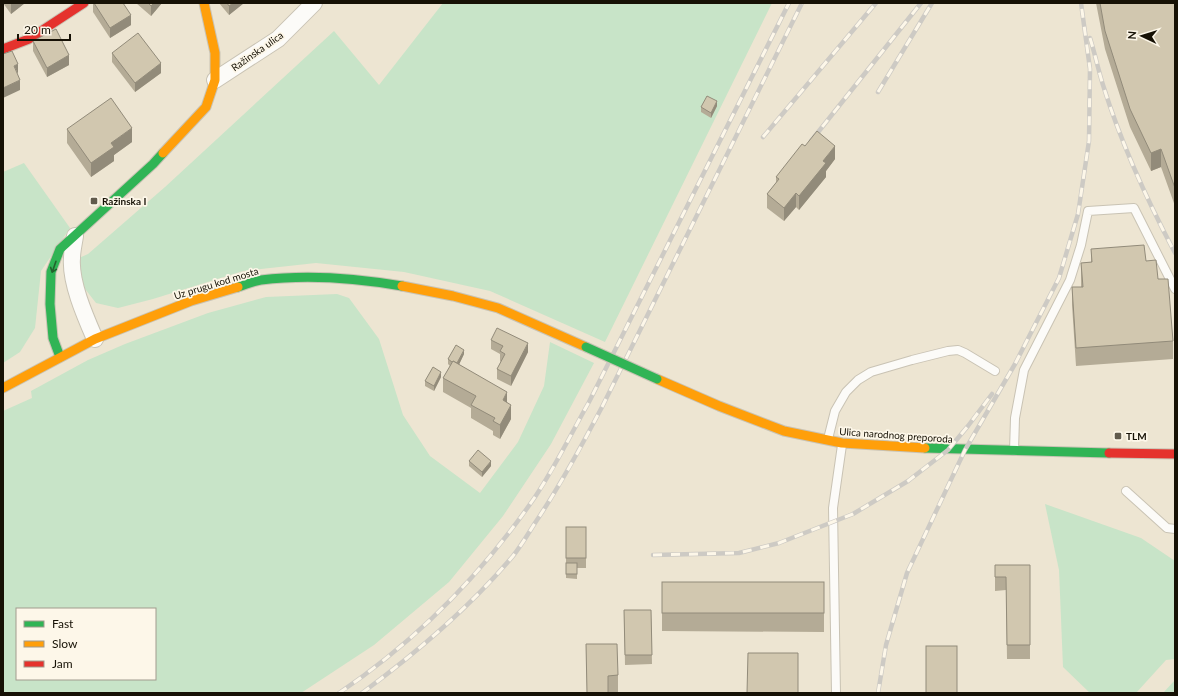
<svg xmlns="http://www.w3.org/2000/svg" width="1178" height="696" font-family="Lato,sans-serif">
	<style>
		.green { fill: #c8e4c8; fill-rule: evenodd }
		.lines { fill: none; stroke-linecap: round; stroke-linejoin: round }
		.lane-casing { stroke: #c9c3b4; stroke-width: 10 }
		.street-casing { stroke: #c9c3b4; stroke-width: 18 }
		.fast-casing { stroke: #c9c3b4; stroke-width: 11 }
		.slow-casing { stroke: #c9c3b4; stroke-width: 11 }
		.jam-casing { stroke: #c9c3b4; stroke-width: 11 }
		.lane { stroke: #fcfbf8; stroke-width: 8 }
		.street { stroke: #fcfbf8; stroke-width: 16 }
		.fast { stroke: #30b455; stroke-width: 9 }
		.slow { stroke: #ff9f0a; stroke-width: 9 }
		.jam { stroke: #e5322d; stroke-width: 9 }
		.rail-casing { stroke: #cdcac4; stroke-width: 4.5 }
		.rail { stroke: #fdf7e9; stroke-width: 3; stroke-dasharray: 9; stroke-linecap: butt }
		.fast-bridge-casing { stroke: #c9c3b4; stroke-width: 11; stroke-linecap: butt }
		.fast-bridge { stroke: #30b455; stroke-width: 9 }
		.wall { fill: #b4ab96 }
		.shaded-wall { fill: #928b7a }
		.building { fill: #d1c7af; stroke: #928b7a }
		.oneway { stroke: #23622d }
		.poi-dot { fill: #615b4d; stroke: #fdf7e9; stroke-width: 1.5 }
		.labels { text-anchor: middle; dominant-baseline: central; stroke-width: 3.5; stroke-linejoin: round; paint-order: stroke }
		.street-label { font-size: 10px; fill: #161105; stroke: #fdf7e9 }
		.poi-label { font-size: 10px; font-weight: bold; fill: #161105; stroke: #fdf7e9; text-anchor: start }
	</style>
	<rect width="100%" height="100%" fill="#ede5d2"/>
	<!-- green -->
	<g class="green">
		<polygon points="443,3 772,3 605,342 490,291 404,272 316,263 243,271 153,299 118,308 96,303 82,285 79,258 88,254 165,187 334,31 379,85"/>
		<polygon points="24,163 70,228 41,271 35,328 20,352 3,363 3,172"/>
		<path d="M 337,294 L 349,298 L 379,339 L 403,415 L 430,456 L 480,493 L 518,442 L 544,386 L 550,342 L 594,363 L 551,444 L 503,516 L 449,582 L 374,645 L 301,693 L 3,693 L 3,411 L 32,398 L 31,391 L 88,360 L 125,344 L 208,313 L 266,297 ZM 17,609 L 155,609 L 155,679 L 17,679 Z"/>
		<polygon points="1045,504 1141,538 1175,561 1175,659 1166,660 1136,693 1090,693 1063,667 1059,570"/>
		<polygon points="1175,680 1175,693 1163,693"/>
	</g>
	<g class="lines">
		<!-- lane casing -->
		<g class="lane-casing">
			<g id="lane">
				<polyline points="828,439 835,411 846,392 858,380 871,372 912,360 948,351 958,350 965,353 995,371"/>
				<polyline points="1014,451 1015,418 1024,370 1070,280 1081,245 1088,211 1134,208 1175,289"/>
				<polyline points="1126,491 1167,528 1175,529"/>
				<polyline points="836,693 833,508 842,445"/>
			</g>
		</g>
		<!-- street casing -->
		<g class="street-casing">
			<g id="street">
				<polyline points="215,80 278,39 314,3"/>
				<path d="M 75,236 C 74,243 72,251 72,258 C 70,282 85,316 95,339"/>
			</g>
		</g>
		<!-- fast casing -->
		<g class="fast-casing">
			<g id="fast">
				<path d="M 238,287 C 245,285 253,281 261,280 C 308,274 356,278 402,286"/>
				<polyline points="60,357 53,338 50,304 51,272 60,249 153,164 163,153"/>
				<polyline points="925,448 1109,453"/>
			</g>
		</g>
		<!-- slow casing -->
		<g class="slow-casing">
			<g id="slow">
				<polyline points="163,153 206,107 215,80 215,53 204,3"/>
				<polyline points="402,286 453,296 498,308 586,347"/>
				<polyline points="657,379 719,406 784,431 842,443 925,448"/>
				<polyline points="3,388 95,339 191,301 238,287"/>
			</g>
		</g>
		<!-- jam casing -->
		<g class="jam-casing">
			<g id="jam">
				<polyline points="3,49 29,39 84,3"/>
				<polyline points="1109,453 1175,454"/>
			</g>
		</g>
		<!-- lane -->
		<use href="#lane" class="lane"/>
		<!-- street -->
		<use href="#street" class="street"/>
		<!-- fast -->
		<use href="#fast" class="fast"/>
		<!-- slow -->
		<use href="#slow" class="slow"/>
		<!-- jam -->
		<use href="#jam" class="jam"/>
		<!-- rail casing -->
		<g class="rail-casing">
			<g id="rail">
				<path d="M 1090,38 C 1095,54 1098,69 1103,85 C 1121,143 1147,200 1175,253"/>
				<polyline points="878,92 932,3"/>
				<polyline points="763,137 876,3"/>
				<polyline points="811,141 921,3"/>
				<polyline points="653,555 739,553 779,543 853,514 908,481 948,450 968,426 992,394"/>
				<path d="M 339,693 C 416,641 482,574 535,497 C 555,467 571,434 589,402 L 789,3"/>
				<path d="M 362,693 C 415,654 471,606 513,556 C 521,546 528,534 535,523 C 560,486 581,447 602,407 L 802,3"/>
				<polyline points="878,693 886,645 907,573 965,450 1015,364 1059,278 1078,214 1089,141 1090,69 1081,3"/>
			</g>
		</g>
		<!-- rail -->
		<use href="#rail" class="rail"/>
		<!-- fast-bridge casing -->
		<g class="fast-bridge-casing">
			<polyline id="fast-bridge" points="586,347 657,379"/>
		</g>
		<!-- fast-bridge -->
		<use href="#fast-bridge" class="fast-bridge"/>
	</g>
	<!-- wall -->
	<g class="wall">
		<polygon points="3,3 25,3 11,14"/>
		<polygon points="93,3 123,3 131,25 110,38 93,12"/>
		<polygon points="136,3 162,3 151,16"/>
		<polygon points="219,3 244,3 229,15"/>
		<polygon points="1096,3 1175,3 1175,206 1161,167 1151,171 1130,127 1105,49"/>
		<polygon points="33,41 69,65 47,77 33,51"/>
		<polygon points="112,53 161,73 135,92 112,62"/>
		<polygon points="717,106 711,118 701,112 701,107"/>
		<polygon points="67,129 132,142 114,155 114,161 91,177 67,143"/>
		<polygon points="805,146 835,159 826,171 826,177 799,210 796,207 784,221 767,208 767,194 776,183 776,177"/>
		<polygon points="1091,249 1146,261 1158,279 1173,341 1173,359 1076,366 1072,305 1072,287 1081,287 1081,263 1091,262"/>
		<polygon points="491,340 528,352 511,386 497,379 497,369 501,362 500,361 500,354 491,349"/>
		<polygon points="464,354 459,364 507,402 511,419 500,439 493,435 493,431 471,418 471,408 443,392 443,378 450,366 448,364 448,359"/>
		<polygon points="441,377 434,391 425,386 425,381"/>
		<polygon points="469,461 491,466 482,477 469,466"/>
		<polygon points="566,527 586,527 586,568 577,568 577,579 566,578"/>
		<polygon points="995,565 1030,565 1030,659 1007,659 1006,590 995,591"/>
		<polygon points="662,582 824,582 824,632 662,631"/>
		<polygon points="624,610 651,610 652,664 625,665"/>
		<polygon points="586,644 618,675 618,693 587,693"/>
	</g>
	<!-- shaded-wall -->
	<g class="shaded-wall">
		<polygon points="13,3 25,3 11,14 11,4"/>
		<polygon points="154,3 162,3 151,16 151,6"/>
		<polygon points="233,3 244,3 229,15 229,6"/>
		<polygon points="131,15 131,25 110,38 110,28"/>
		<polygon points="69,55 69,65 47,77 47,68"/>
		<polygon points="161,63 161,73 135,92 135,83"/>
		<polygon points="18,64 18,74 14,66"/>
		<polygon points="20,80 20,90 3,98 3,88"/>
		<polygon points="717,101 717,106 711,118 711,113"/>
		<polygon points="132,128 132,142 114,155 114,161 91,177 91,163 111,143"/>
		<polygon points="835,146 835,159 826,171 826,177 799,210 799,196 823,161"/>
		<polygon points="1161,149 1161,167 1151,171 1151,153"/>
		<polygon points="796,193 796,207 784,221 784,208"/>
		<polygon points="528,343 528,352 511,386 511,376"/>
		<polygon points="464,350 464,354 457,369 457,364"/>
		<polygon points="441,372 441,377 434,391 434,386"/>
		<polygon points="507,392 507,405 503,400"/>
		<polygon points="511,405 511,419 500,439 500,425"/>
		<polygon points="491,461 491,466 482,477 482,472"/>
	</g>
	<!-- building -->
	<g class="building">
		<polygon points="94,3 123,3 131,15 110,28"/>
		<polygon points="148,3 154,3 151,6"/>
		<polygon points="227,3 233,3 229,6"/>
		<polygon points="1100,3 1175,3 1175,188 1161,149 1151,153 1130,109 1105,31"/>
		<polygon points="56,29 69,55 47,68 33,41"/>
		<polygon points="138,33 161,63 135,83 112,53"/>
		<polygon points="12,51 18,64 14,66 20,80 3,88 3,54"/>
		<polygon points="707,96 717,101 711,113 701,107"/>
		<polygon points="111,98 132,128 111,143 114,147 91,163 67,129"/>
		<polygon points="817,131 835,146 823,161 826,163 799,196 796,193 784,208 767,194 779,179 776,177 802,144 805,146"/>
		<polygon points="1144,245 1146,261 1156,260 1158,279 1168,279 1173,341 1076,348 1072,287 1083,287 1081,263 1092,262 1091,249"/>
		<polygon points="497,328 528,343 511,376 497,369 505,354 500,351 503,346 491,340"/>
		<polygon points="456,345 464,350 457,363 453,361 452,362 448,359"/>
		<polygon points="453,361 507,392 503,400 511,405 500,425 493,421 495,418 471,405 476,396 443,378"/>
		<polygon points="433,367 441,372 434,386 425,381"/>
		<polygon points="478,450 491,461 482,472 469,461"/>
		<rect x="566" y="527" width="20" height="31"/>
		<rect x="566" y="563" width="11" height="11"/>
		<polygon points="995,565 1030,565 1030,645 1007,645 1006,577 995,577"/>
		<rect x="662" y="582" width="162" height="31"/>
		<polygon points="624,610 651,610 652,655 625,655"/>
		<polygon points="586,644 617,644 618,675 608,676 608,693 587,693"/>
		<rect x="926" y="646" width="31" height="47"/>
		<polygon points="748,653 798,653 798,693 747,693"/>
	</g>
	<!-- one-way arrows -->
	<defs><path id="oneway-shaft" d="M-6 0H5M1.5-3L5.5 0L1.5 3" fill="none" stroke-width="1.6" stroke-linecap="round" stroke-linejoin="round"/></defs>
	<use class="oneway" href="#oneway-shaft" transform="translate(54 267) rotate(109)"/>
	<!-- markers -->
	<g class="poi-dot">
		<rect x="90" y="197" width="8" height="8" rx="2"/>
		<rect x="1114" y="432" width="8" height="8" rx="2"/>
	</g>
	<g class="labels">
		<!-- street labels -->
		<g class="street-label">
			<text transform="translate(257 51) rotate(-35)">Ražinska ulica</text>
			<text transform="translate(216 283) rotate(-17)">Uz prugu kod mosta</text>
			<text transform="translate(896 435) rotate(4)">Ulica narodnog preporoda</text>
		</g>
		<!-- poi labels -->
		<g class="poi-label">
			<text x="102" y="201">Ražinska I</text>
			<text x="1126" y="436">TLM</text>
		</g>
	</g>
	<!-- border -->
	<rect width="1178" height="696" fill="none" stroke="#161105" stroke-width="8"/>
	<!-- legend -->
	<rect x="16" y="608" width="140" height="72" fill="#fdf7e9" stroke="#a19b8e"/>
	<rect x="24" y="621" width="20" height="6" fill="#30b455" stroke="#a19b8e"/>
	<text x="52" y="628" font-size="12" fill="#161105">Fast</text>
	<rect x="24" y="641" width="20" height="6" fill="#ff9f0a" stroke="#a19b8e"/>
	<text x="52" y="648" font-size="12" fill="#161105">Slow</text>
	<rect x="24" y="661" width="20" height="6" fill="#e5322d" stroke="#a19b8e"/>
	<text x="52" y="668" font-size="12" fill="#161105">Jam</text>
	<!-- north arrow -->
	<g transform="translate(1142 36) rotate(274)" stroke="#fdf7e9" stroke-width="3" paint-order="stroke">
	<path d="M0-3L7 15L0 10L-7 15Z" fill="#161105"/>
	<text y="-6" font-size="11" font-weight="bold" text-anchor="middle" fill="#161105">N</text>
	</g>
	<!-- scale -->
	<path d="M18 34v6h52v-6" fill="none" stroke="#161105" stroke-width="2"/>
	<text x="24" y="34" font-size="12" fill="#161105" stroke="#fdf7e9" stroke-width="3" paint-order="stroke">20 m</text>
</svg>
